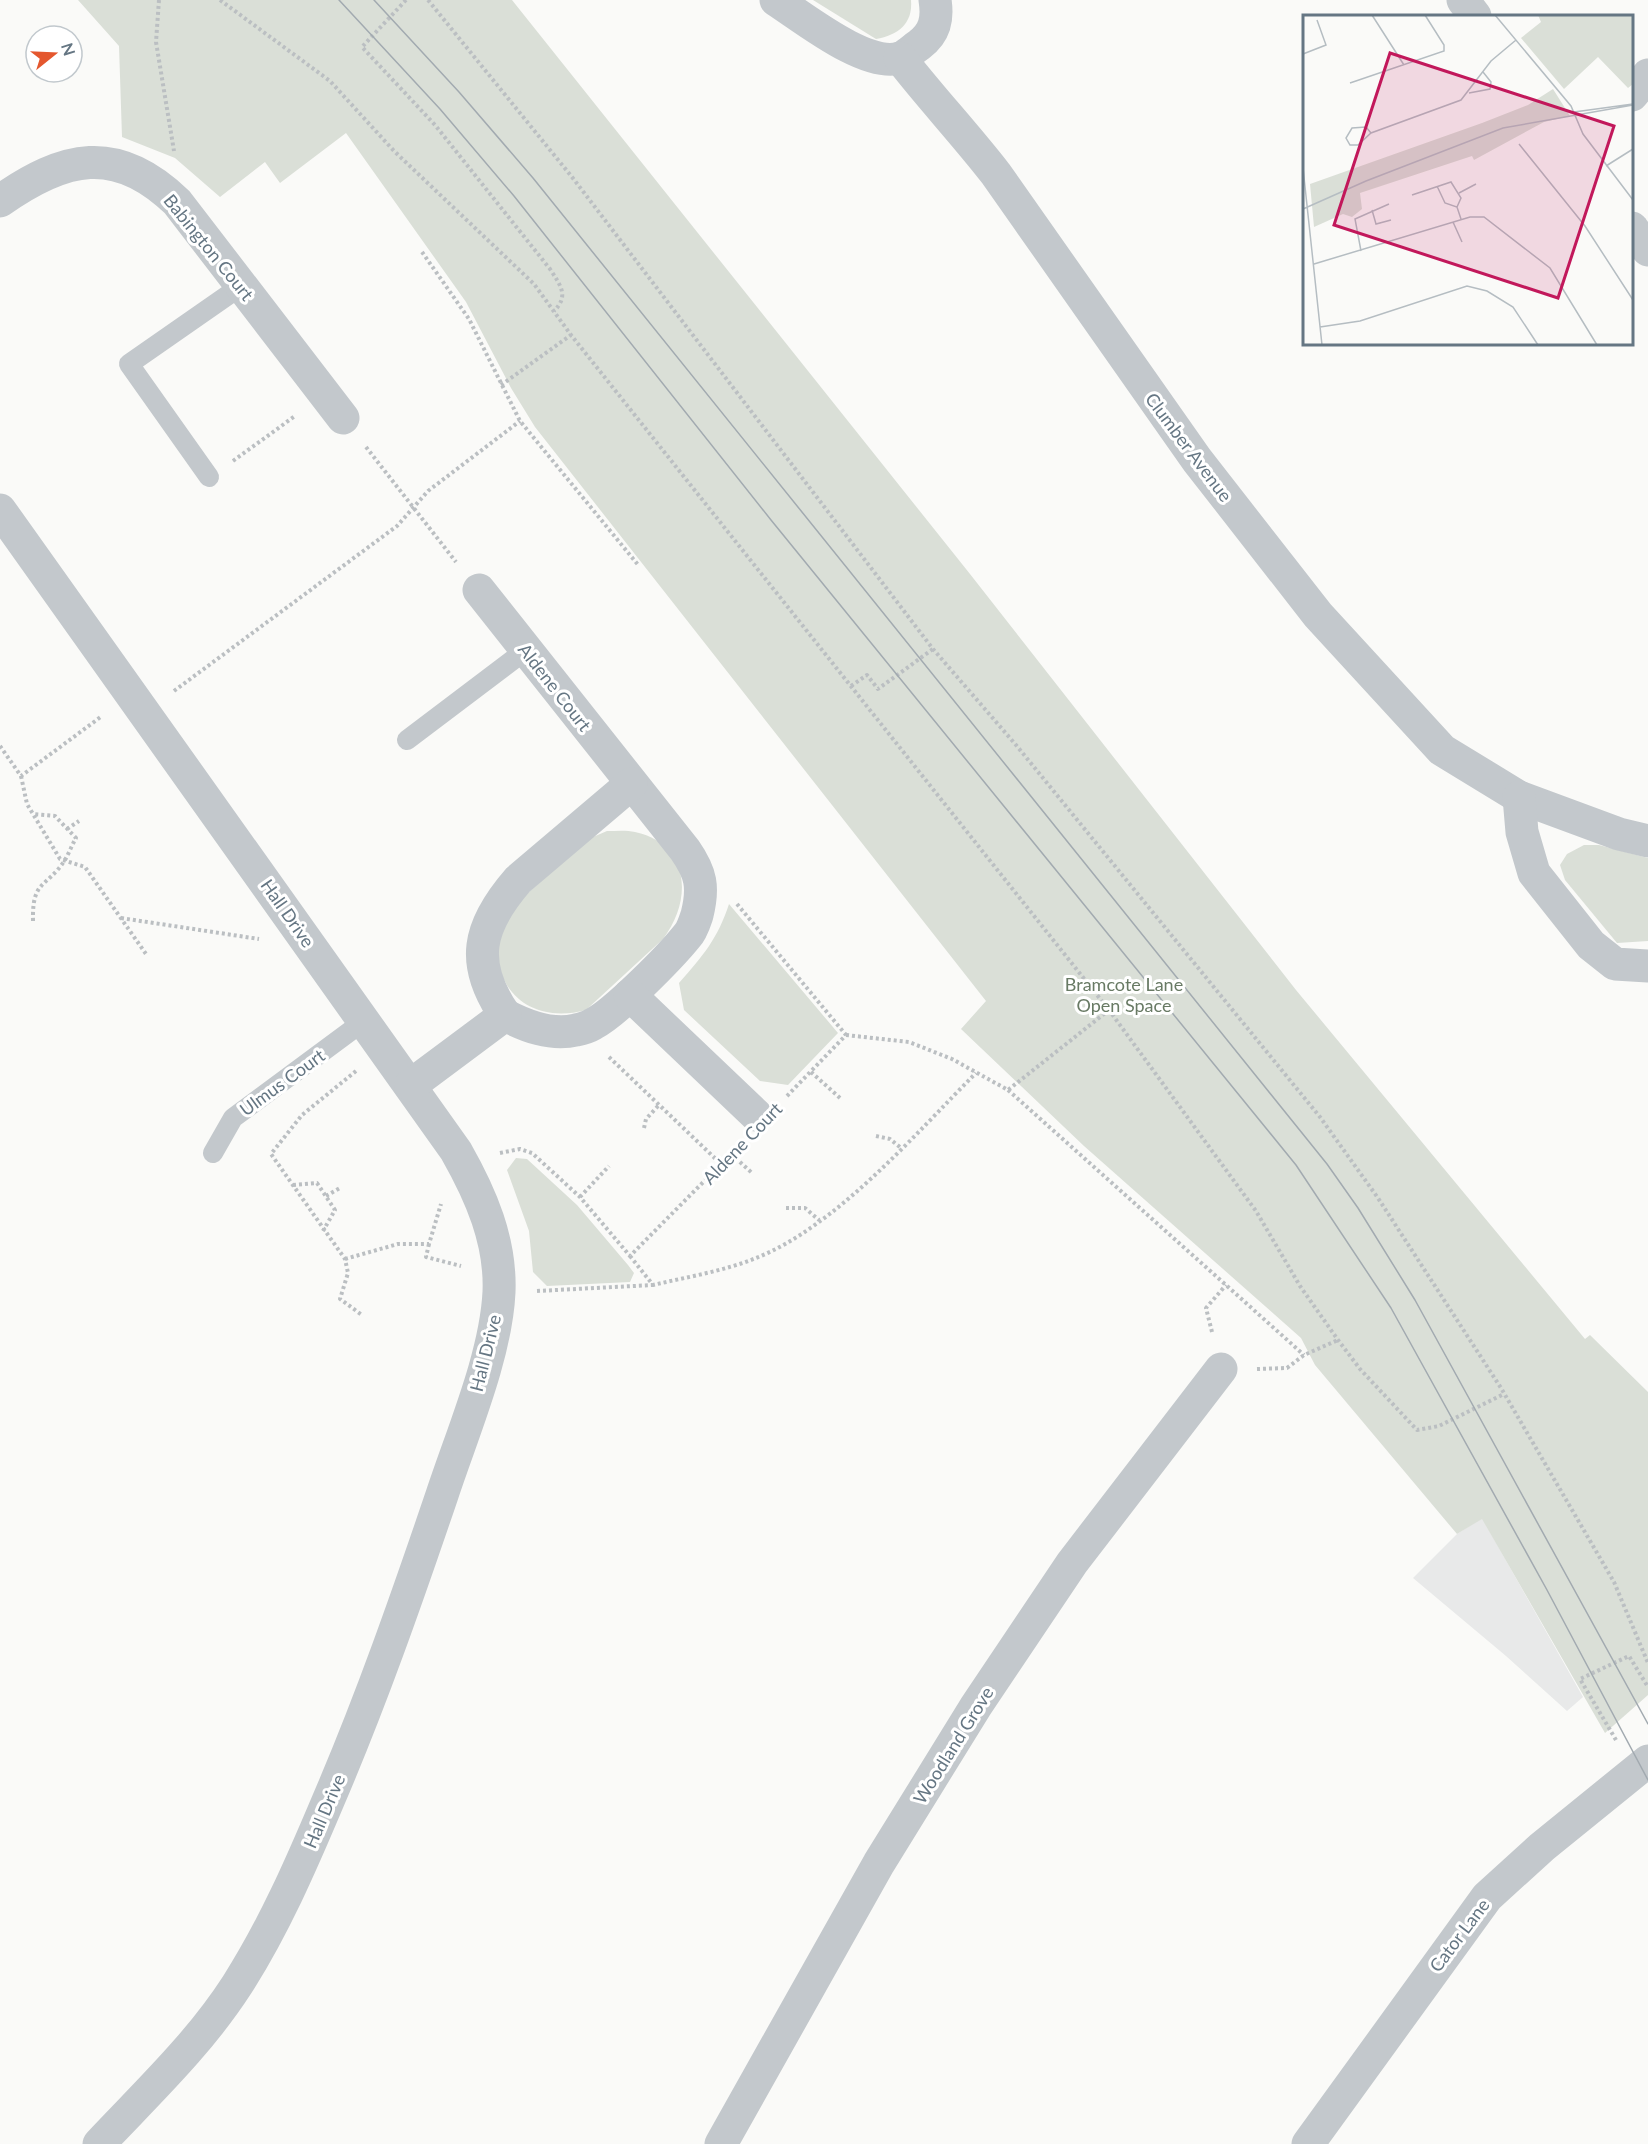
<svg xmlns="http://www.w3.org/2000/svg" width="1648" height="2144" font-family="Lato,sans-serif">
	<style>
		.built { fill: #e8e9e9 }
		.green { fill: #dadfd7 }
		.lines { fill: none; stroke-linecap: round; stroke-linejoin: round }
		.path { stroke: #bbbfc2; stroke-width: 4; stroke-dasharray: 3 3; stroke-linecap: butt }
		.service { stroke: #c3c8cc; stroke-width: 20 }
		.minor { stroke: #c3c8cc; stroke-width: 33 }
		.tertiary { stroke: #c3c8cc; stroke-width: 33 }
		.tram { stroke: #a2aab0; stroke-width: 1.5 }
		.labels { text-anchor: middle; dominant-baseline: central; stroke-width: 6; stroke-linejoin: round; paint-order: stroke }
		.street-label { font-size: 18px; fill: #657683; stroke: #fff }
		.park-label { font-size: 18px; fill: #687a64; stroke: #fff }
		.inset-road { fill: none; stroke: #b5bdc2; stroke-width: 1.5 }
		.view { fill: #c2185b; fill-opacity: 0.15; stroke: #c2185b; stroke-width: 3 }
		.inset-edge { fill: none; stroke: #657683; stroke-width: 3 }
	</style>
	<rect width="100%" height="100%" fill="#fafaf8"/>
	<!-- built -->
	<polygon class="built" points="1482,1518 1583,1697 1567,1711 1506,1656 1413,1578 1457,1534"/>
	<!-- green -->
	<g class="green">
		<polygon points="78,0 512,0 970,574 1296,990 1585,1339 1590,1335 1648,1392 1648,1695 1605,1733 1482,1519 1457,1534 1315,1365 1301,1338 1084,1146 961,1029 986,1001 535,427 511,388 466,302 346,133 280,183 265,162 220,197 175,158 122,137 119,46"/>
		<path d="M 813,0 L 911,0 C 913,24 898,35 876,39 Z"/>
		<path d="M 607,831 C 616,831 627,830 635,832 C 690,844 693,900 663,939 L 586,1010 C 520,1028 479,974 506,913 L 586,840 Z"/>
		<polygon points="1584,845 1599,845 1648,858 1648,941 1617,943 1565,880 1560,865 1567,854"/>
		<path d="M 729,904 L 838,1033 L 788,1085 L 760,1081 L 684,1010 L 679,983 C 703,956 718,938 729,904 Z"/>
		<polygon points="516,1158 527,1159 577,1205 628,1265 634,1273 630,1282 547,1286 533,1272 529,1231 507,1170"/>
	</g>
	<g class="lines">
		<!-- path -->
		<g class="path">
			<polyline points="159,0 156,42 174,151"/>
			<polyline points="220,0 330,81 394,151 534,284 571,335 1109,1010 1256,1211 1300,1286 1338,1340 1360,1369 1417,1430 1439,1426 1504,1394"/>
			<path d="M 406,0 L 362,47 L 435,125 L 550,269 C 561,286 569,296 554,311"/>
			<polyline points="428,0 572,177 933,649 1016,745 1320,1117 1378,1198 1501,1388 1614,1582 1648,1663"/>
			<polyline points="422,252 469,319 520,421 639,566"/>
			<polyline points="501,385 571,335"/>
			<polyline points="366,447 456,562"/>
			<polyline points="233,461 295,416"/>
			<polyline points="851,686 867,675 878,689 933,649"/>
			<polyline points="174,691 397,526 428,491 520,421"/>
			<polyline points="0,746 21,776 102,716"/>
			<polyline points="21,776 27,804 60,859 85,867 146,954"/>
			<polyline points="67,829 79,821"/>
			<polyline points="737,904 846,1035"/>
			<polyline points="121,918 259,939"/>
			<path d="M 33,921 C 32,879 46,889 65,860 C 69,853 72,845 76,838 L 55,816 L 33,814"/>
			<polyline points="846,1035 909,1042 952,1059 1008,1090 1109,1010"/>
			<polyline points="609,1057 721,1164"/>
			<polyline points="356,1071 302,1115 271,1154 345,1259 348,1273 340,1299 362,1315"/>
			<polyline points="811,1072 840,1098"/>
			<polyline points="1008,1090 1304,1355"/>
			<polyline points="787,1096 846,1035"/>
			<polyline points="644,1128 646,1119 659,1105"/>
			<polyline points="876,1136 890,1139 901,1148"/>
			<polyline points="500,1153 520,1149 532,1153 580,1197 630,1256 738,1147"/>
			<polyline points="731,1154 752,1173"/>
			<polyline points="293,1185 317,1183 335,1210 323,1231"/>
			<polyline points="326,1196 340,1188"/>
			<polyline points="580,1197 609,1166"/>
			<polyline points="786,1208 805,1208 819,1220"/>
			<polyline points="429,1244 426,1257 461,1266"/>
			<path d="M 630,1256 L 653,1285 C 687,1277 724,1271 756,1258 C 837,1226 915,1134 976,1073"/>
			<polyline points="345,1259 398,1244 429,1244 441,1204"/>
			<polyline points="537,1291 653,1285"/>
			<polyline points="1212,1332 1206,1308 1226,1285"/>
			<polyline points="1257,1369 1287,1368 1304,1355 1338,1340"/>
			<polyline points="1616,1740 1580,1679 1629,1656 1648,1687"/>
		</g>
		<!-- service -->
		<g class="service">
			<polyline points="209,477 129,364 241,286"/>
			<polyline points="407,740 526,650"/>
			<polyline points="213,1153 233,1118 364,1021"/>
		</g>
		<!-- minor -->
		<g class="minor">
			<path d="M 776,0 C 804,18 866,68 900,58 C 906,56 913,49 919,45 C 935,33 938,19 935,0"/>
			<polyline points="1463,0 1475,16"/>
			<path d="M 900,58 C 931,98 965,134 996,174 L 1197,460 L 1318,615 L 1442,750 L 1519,797 L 1619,834 L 1648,841"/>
			<polyline points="1632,95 1648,75"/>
			<path d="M 0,201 C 64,156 116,143 177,202 L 343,418"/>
			<polyline points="1632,228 1648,250"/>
			<path d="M 0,510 L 456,1151 C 481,1195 501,1241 499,1292 C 496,1356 462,1434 442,1495 C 407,1598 371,1701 328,1801 C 301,1865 274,1927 237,1985 C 199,2044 147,2093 99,2144"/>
			<path d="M 479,590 L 685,850 C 701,873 704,887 697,915 C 695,921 692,931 687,936 C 671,956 615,1013 593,1024 C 588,1027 581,1029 576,1030 C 551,1036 526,1026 505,1015"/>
			<polyline points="1519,797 1522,832 1534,873 1591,945 1615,964 1648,966"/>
			<polyline points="630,995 756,1115"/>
			<path d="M 411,1085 L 505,1015 C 469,963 478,926 518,880 L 631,784"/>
			<polyline points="721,2144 879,1863 976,1706 1072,1563 1221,1369"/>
		</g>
		<!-- tertiary -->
		<polyline class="tertiary" points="1308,2144 1487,1897 1542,1847 1648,1761"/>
		<!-- tram -->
		<g class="tram">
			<polyline points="339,0 440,109 514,196 771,520 1296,1165 1391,1308 1547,1590 1648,1780"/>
			<polyline points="374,0 459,92 533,178 1327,1164 1358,1208 1415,1300 1648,1724"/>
		</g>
	</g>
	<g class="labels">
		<!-- street labels -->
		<g class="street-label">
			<text transform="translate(209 247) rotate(51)">Babington Court</text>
			<text transform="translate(1189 447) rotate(53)">Clumber Avenue</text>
			<text transform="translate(555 687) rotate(52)">Aldene Court</text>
			<text transform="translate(288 913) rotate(55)">Hall Drive</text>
			<text transform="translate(282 1082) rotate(-36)">Ulmus Court</text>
			<text transform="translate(742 1143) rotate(-46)">Aldene Court</text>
			<text transform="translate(485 1353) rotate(-76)">Hall Drive</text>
			<text transform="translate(953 1745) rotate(-58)">Woodland Grove</text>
			<text transform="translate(324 1811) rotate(-67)">Hall Drive</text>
			<text transform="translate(1459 1935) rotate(-53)">Cator Lane</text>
		</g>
		<!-- park labels -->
		<g class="park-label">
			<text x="1124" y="984">Bramcote Lane<tspan x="1124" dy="21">Open Space</tspan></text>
		</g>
	</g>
	<!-- overview -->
	<g transform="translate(1303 15)">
		<rect width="330" height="330" fill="#fafaf8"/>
		<path d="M 235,0 L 330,0 L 330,69 L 325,73 L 295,42 L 261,74 L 218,23 L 238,7 ZM 250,74 L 267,101 L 241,107 L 171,145 L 169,141 L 57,178 L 59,194 L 49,202 L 40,199 L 11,212 L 7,169 L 179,108 L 225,90 Z" fill="#dadfd7"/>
		<path class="inset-road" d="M 69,0 L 101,50M 192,0 L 268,91 L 280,119 L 330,185M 0,39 L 23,30 L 14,5M 47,68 L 141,36 L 141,30 L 122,0M 166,78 L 187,74 L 188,67 L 180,57M 271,97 L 330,89M 68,118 L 63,112 L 49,113 L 43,123 L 47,130 L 55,130 L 68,118 L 158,85 L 188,46 L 213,25M 216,129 L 282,211 L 330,285M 303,151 L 330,134M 0,153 L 19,330M 134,171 L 142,188 L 154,192 L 158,204M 156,178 L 173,169M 109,180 L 148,167 L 158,183 L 154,192M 0,194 L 63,166 L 200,113 L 330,90M 69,195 L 73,209 L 88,205M 150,207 L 159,227M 58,236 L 52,204 L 86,189M 11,249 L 167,202 L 181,202 L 247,253 L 294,330M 17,312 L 57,306 L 164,271 L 184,276 L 210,292 L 235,330"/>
		<path class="view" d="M 87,38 L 311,111 L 255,283 L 31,210 Z"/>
		<rect width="330" height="330" class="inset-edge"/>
	</g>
	<!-- north arrow -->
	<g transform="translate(54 54) rotate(72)"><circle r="28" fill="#ffffff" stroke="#c1c8cd" stroke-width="1.5"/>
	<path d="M0-4.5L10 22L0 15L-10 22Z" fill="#e4572e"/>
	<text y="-9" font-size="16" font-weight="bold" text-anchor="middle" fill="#657683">N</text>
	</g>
</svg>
